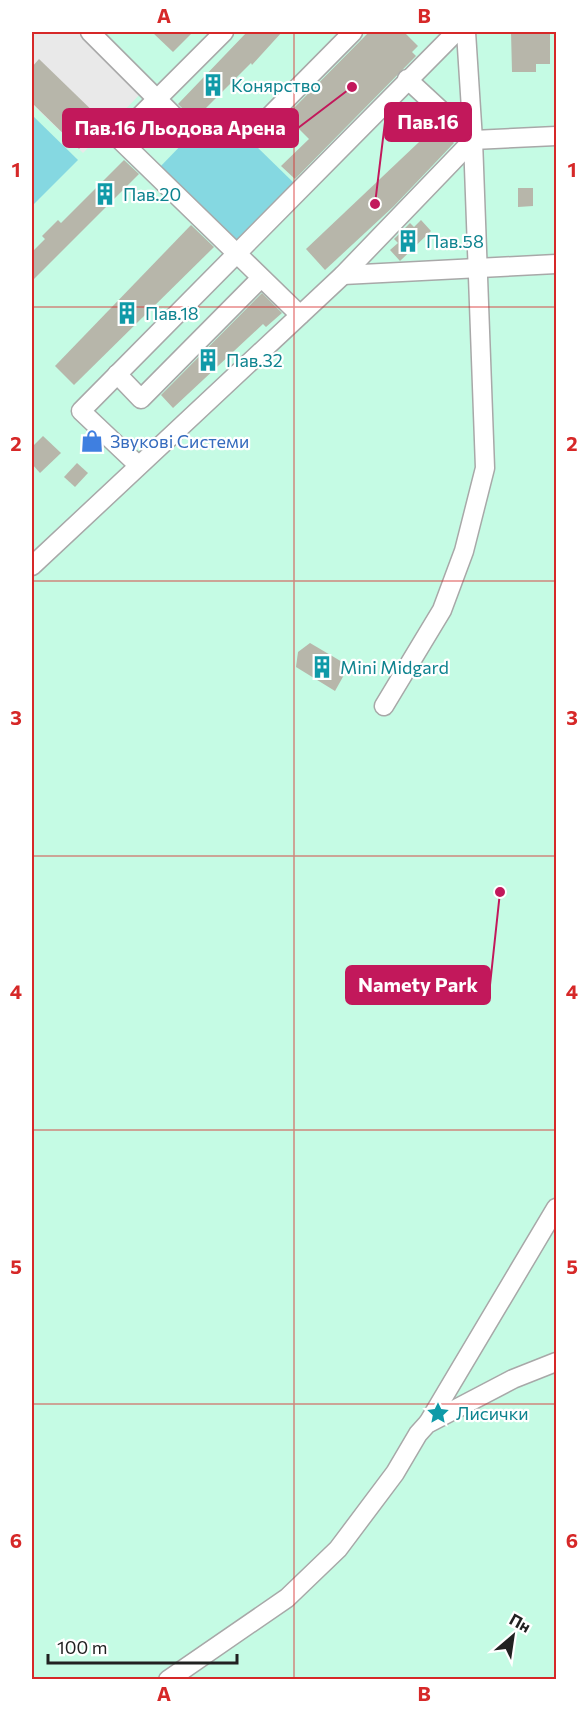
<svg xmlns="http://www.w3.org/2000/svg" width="588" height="1711" font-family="Commissioner,sans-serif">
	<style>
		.park { fill: #c5fbe4 }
		.pitch { fill: #85d8e1 }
		.parking { fill: #e9e9e9 }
		.building { fill: #b7b6aa }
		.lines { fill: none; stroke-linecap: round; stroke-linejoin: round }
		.minor-casing { stroke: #a8a8a8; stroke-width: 21 }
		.minor { stroke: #fff; stroke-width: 18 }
		.grid { fill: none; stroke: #d62828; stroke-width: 1.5; stroke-opacity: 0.55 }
		.labels { text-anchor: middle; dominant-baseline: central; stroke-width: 4.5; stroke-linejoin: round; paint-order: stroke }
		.culture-label { font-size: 18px; fill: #0d838f; stroke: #fff; text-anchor: start }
		.shop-label { font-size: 18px; fill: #366cbe; stroke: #fff; text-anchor: start }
		.leader { fill: none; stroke: #c2185b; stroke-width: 2 }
		.callout-dot { fill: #c2185b; stroke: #fff; stroke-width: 2 }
		.callout { fill: #c2185b; stroke: #c2185b; stroke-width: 2 }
		.callout-label { font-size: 20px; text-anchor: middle; font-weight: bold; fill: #fff }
		.neatline { fill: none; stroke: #d62828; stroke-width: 2 }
		.grid-label { font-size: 20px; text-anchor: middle; font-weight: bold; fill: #d62828 }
	</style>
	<rect width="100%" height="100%" fill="#f0f1e8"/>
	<!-- park -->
	<polygon class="park" points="32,32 556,32 556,1679 32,1680"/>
	<!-- pitch -->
	<g class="pitch">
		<polygon points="217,108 296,185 236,246 158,169"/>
		<polygon points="32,115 78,160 32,206"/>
	</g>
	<!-- parking -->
	<polygon class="parking" points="32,32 93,32 149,85 83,153 32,104"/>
	<!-- building -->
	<g class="building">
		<polygon points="152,32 193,32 173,52"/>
		<polygon points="247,32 282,32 252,65 251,63 194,120 178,104"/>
		<polygon points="369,32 404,32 418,46 412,52 416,56 295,179 281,166 309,139 286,116"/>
		<polygon points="511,32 550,32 550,64 536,64 536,72 512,72"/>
		<polygon points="39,59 105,123 79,149 32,103 32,67"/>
		<polygon points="437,125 454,143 394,206 325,270 306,249"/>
		<polygon points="124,160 139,174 32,281 32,252 45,239 42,236 58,220 61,223"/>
		<polygon points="518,188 533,188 533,206 518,207"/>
		<polygon points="421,220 431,231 400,261 390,250 398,243 394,239 410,223 414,227"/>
		<polygon points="191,225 214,247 74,385 55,366"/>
		<polygon points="262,293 282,313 266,327 263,324 173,408 161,395"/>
		<polygon points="43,436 61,453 40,473 32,464 32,447"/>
		<polygon points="77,463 88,473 75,487 64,477"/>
		<polygon points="310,643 349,666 335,691 296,667 298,652"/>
	</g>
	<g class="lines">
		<!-- minor casing -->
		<g class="minor-casing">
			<g id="minor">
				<polyline points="90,32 190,132"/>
				<polyline points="224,32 118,138 300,315"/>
				<polyline points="407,79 473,140"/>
				<polyline points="253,133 353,32"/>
				<polyline points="343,275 556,264"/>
				<polyline points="117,374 141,399 261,278"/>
				<polyline points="138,465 81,411 456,32"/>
				<polyline points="32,566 343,275 473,140 556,136"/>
				<polyline points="384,706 442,610 464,551 485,468 473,140 466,32"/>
				<polyline points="428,1423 556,1208"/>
				<polyline points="168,1680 287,1598 338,1549 395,1473 418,1434 427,1424 513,1379 556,1362"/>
			</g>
		</g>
		<!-- minor -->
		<use href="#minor" class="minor"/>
	</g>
	<!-- grid -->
	<path class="grid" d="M 294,32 L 294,1680M 32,307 L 556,307M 32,581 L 556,581M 32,856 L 556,856M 32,1130 L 556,1130M 32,1404 L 556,1404"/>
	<!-- icons -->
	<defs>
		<g id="building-bare" transform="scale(1.8)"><path d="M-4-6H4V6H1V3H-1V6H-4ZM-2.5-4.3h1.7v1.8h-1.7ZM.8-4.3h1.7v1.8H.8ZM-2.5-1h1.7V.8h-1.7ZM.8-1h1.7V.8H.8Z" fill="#0f9aa8" stroke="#fff" stroke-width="2.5" paint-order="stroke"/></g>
		<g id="shop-bare" transform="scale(1.8)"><path d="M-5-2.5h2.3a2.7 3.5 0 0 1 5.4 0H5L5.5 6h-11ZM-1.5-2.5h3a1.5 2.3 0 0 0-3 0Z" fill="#3f7fe0" stroke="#fff" stroke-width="2.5" paint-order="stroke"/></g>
		<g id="sight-bare" transform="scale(1.8)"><path d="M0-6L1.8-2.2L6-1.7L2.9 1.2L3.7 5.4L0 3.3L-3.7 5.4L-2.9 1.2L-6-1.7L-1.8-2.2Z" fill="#0f9aa8" stroke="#fff" stroke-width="2.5" paint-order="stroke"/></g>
	</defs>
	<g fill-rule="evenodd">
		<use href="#building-bare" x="213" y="85"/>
		<use href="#building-bare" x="105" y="194"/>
		<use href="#building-bare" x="408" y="241"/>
		<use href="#building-bare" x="127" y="313"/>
		<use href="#building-bare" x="208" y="360"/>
		<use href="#shop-bare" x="92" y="441"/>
		<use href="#building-bare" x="322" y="667"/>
		<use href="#sight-bare" x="438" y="1413"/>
	</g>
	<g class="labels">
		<!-- culture labels -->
		<g class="culture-label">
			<text x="231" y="85">Конярство</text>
			<text x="123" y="194">Пав.20</text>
			<text x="426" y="241">Пав.58</text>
			<text x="145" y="313">Пав.18</text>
			<text x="226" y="360">Пав.32</text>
			<text x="340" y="667">Mini Midgard</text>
			<text x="456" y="1413">Лисички</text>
		</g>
		<!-- shop labels -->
		<g class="shop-label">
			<text x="110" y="441">Звукові Системи</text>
		</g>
	</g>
	<!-- callouts -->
	<path class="leader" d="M375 204L385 122M352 87L298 128M500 892L490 985"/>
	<g class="callout-dot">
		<circle cx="375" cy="204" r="6"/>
		<circle cx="352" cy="87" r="6"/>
		<circle cx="500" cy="892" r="6"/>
	</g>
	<g class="callout">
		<rect x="385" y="103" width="86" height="38" rx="6"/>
		<rect x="63" y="109" width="235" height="38" rx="6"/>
		<rect x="346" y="966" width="144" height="38" rx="6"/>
	</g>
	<g class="callout-label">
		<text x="428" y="129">Пав.16</text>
		<text x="180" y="135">Пав.16 Льодова Арена</text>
		<text x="418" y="992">Namety Park</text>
	</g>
	<!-- border -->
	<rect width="588" height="1711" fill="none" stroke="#ffffff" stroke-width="66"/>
	<!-- north arrow -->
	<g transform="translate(513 1636) rotate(29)" stroke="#ffffff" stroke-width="4.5" paint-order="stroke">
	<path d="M0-4.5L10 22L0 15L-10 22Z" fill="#212121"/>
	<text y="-9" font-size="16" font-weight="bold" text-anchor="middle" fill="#212121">Пн</text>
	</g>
	<!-- scale -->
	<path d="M48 1654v9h189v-9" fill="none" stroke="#212121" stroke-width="3"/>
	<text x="57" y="1654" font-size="18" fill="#212121" stroke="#ffffff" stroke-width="4.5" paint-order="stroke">100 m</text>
	<rect x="33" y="33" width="522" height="1645" class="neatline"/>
	<g class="grid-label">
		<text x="164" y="23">A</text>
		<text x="424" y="23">B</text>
		<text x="16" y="177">1</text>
		<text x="572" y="177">1</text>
		<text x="16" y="451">2</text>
		<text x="572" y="451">2</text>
		<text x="16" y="725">3</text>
		<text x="572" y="725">3</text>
		<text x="16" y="999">4</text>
		<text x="572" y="999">4</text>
		<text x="16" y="1274">5</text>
		<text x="572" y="1274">5</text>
		<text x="16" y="1548">6</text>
		<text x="572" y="1548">6</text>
		<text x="164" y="1701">A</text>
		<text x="424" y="1701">B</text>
	</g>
</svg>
